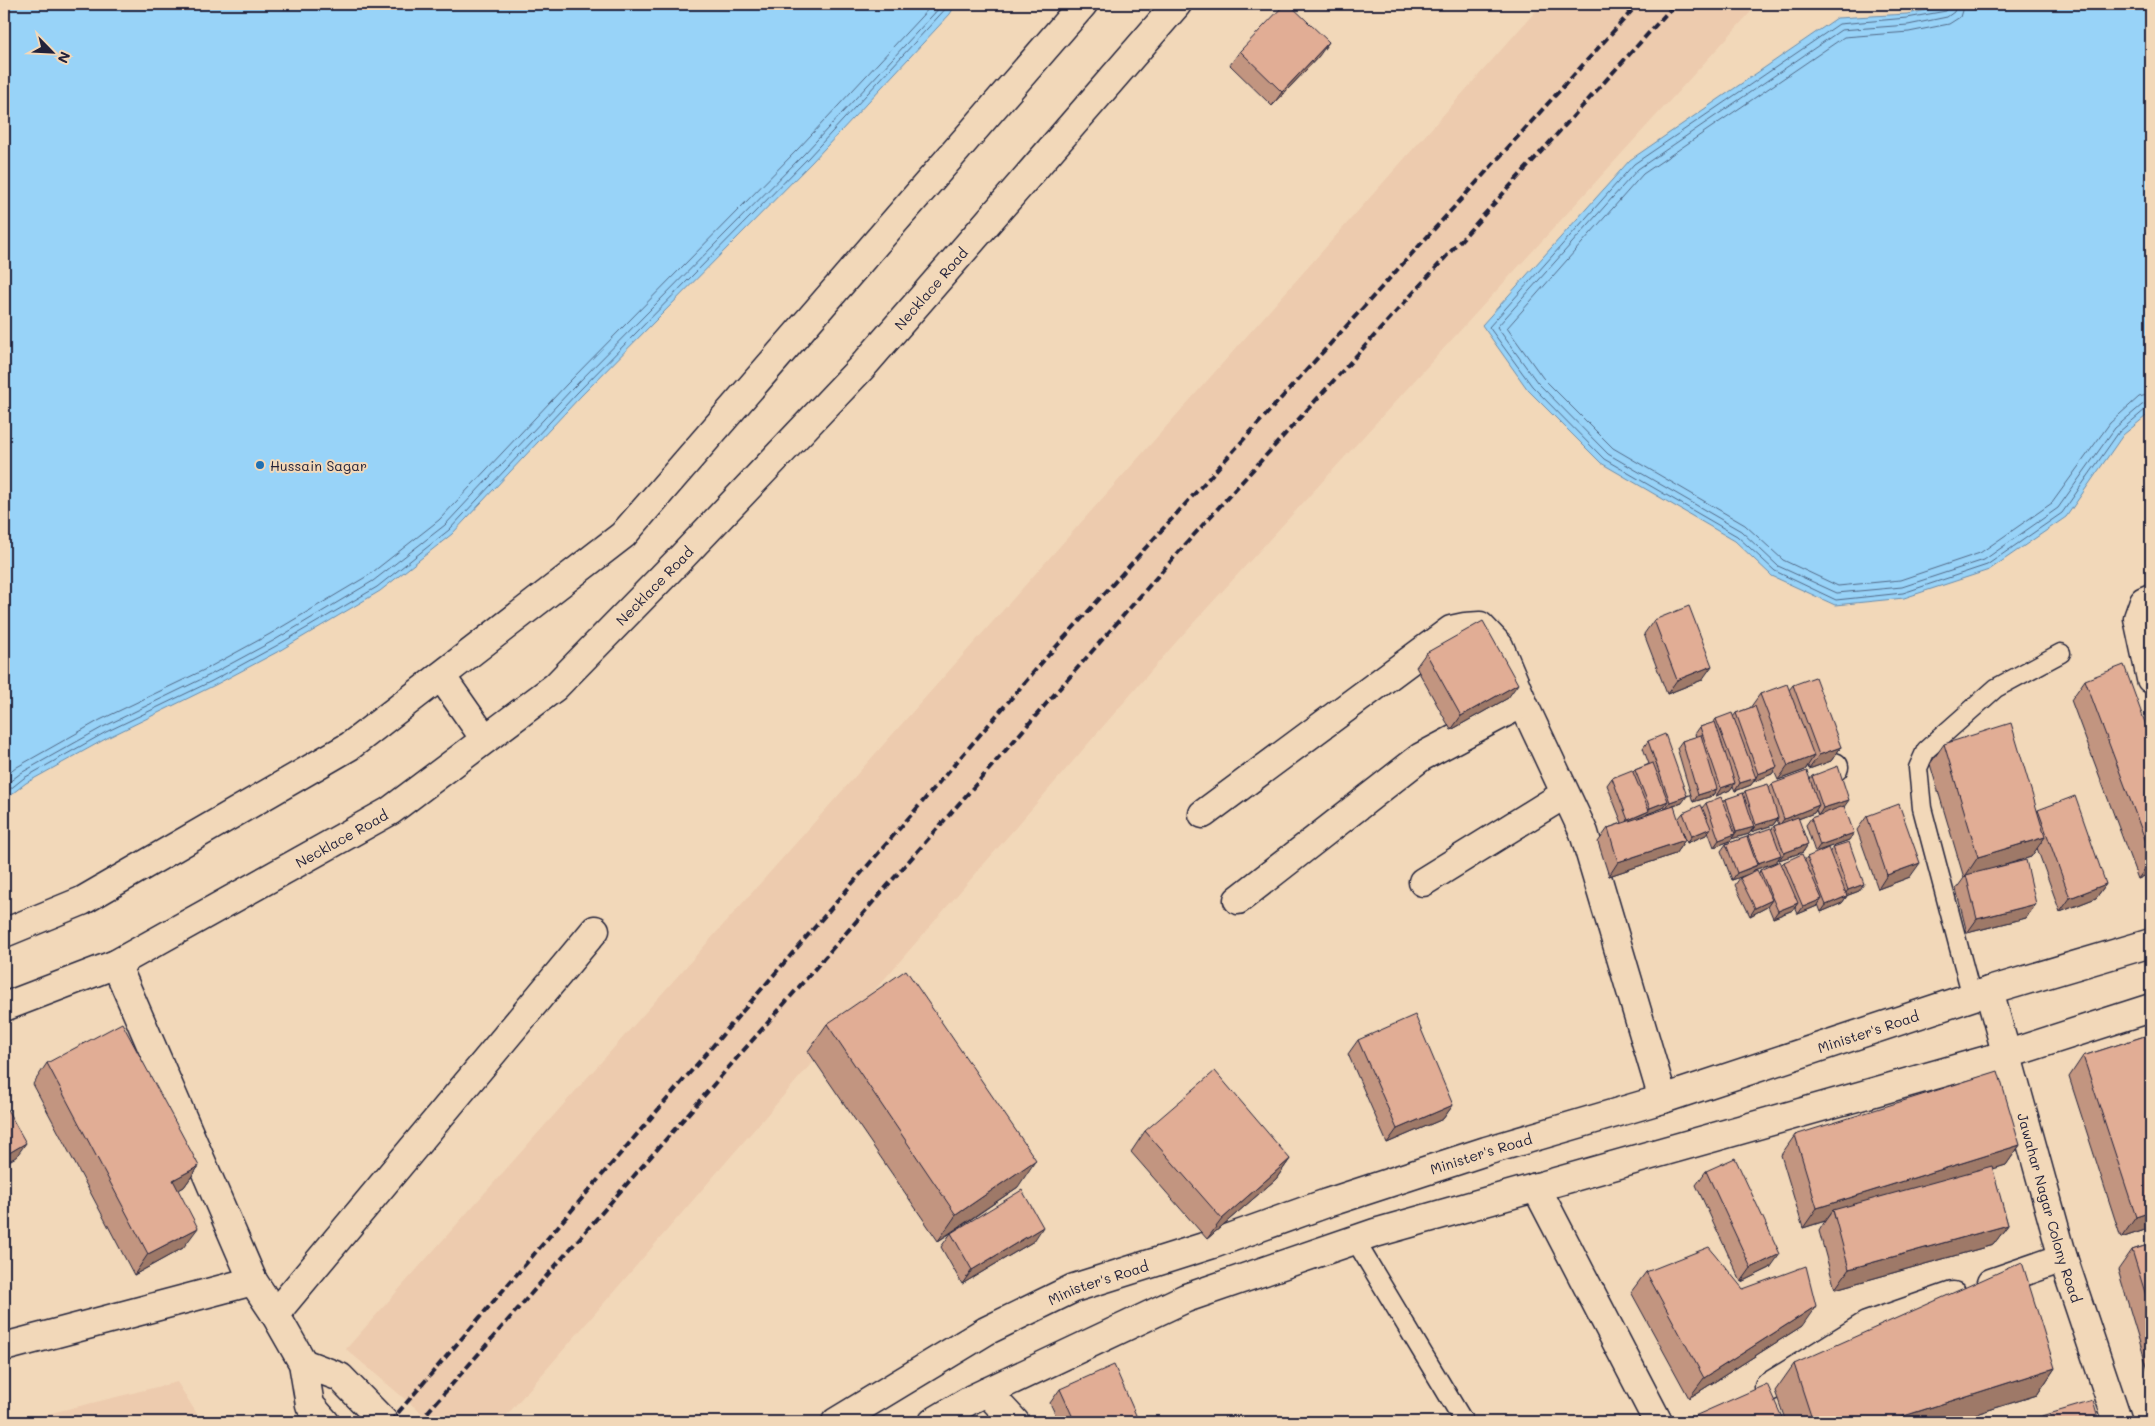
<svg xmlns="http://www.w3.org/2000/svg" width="2155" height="1426" font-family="Mali,sans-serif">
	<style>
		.built { fill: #edcbae }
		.water { fill: #98d3f8; stroke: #698cac }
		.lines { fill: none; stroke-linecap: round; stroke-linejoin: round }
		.shore { stroke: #516987; stroke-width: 1 }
		.service-casing { stroke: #22223b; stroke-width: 21 }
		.minor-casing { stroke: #22223b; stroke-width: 31 }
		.secondary-casing { stroke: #22223b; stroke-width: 31 }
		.service { stroke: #f2d8b9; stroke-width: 18 }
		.minor { stroke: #f2d8b9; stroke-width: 28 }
		.secondary { stroke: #f2d8b9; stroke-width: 28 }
		.rail { stroke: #22223b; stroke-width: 4; stroke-dasharray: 8 4; stroke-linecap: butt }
		.wall { fill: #c29580; stroke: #22223b }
		.shaded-wall { fill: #9e7968; stroke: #22223b }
		.building { fill: #e1ad95; stroke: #22223b }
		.poi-dot { fill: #1f6fb2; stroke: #f2d8b9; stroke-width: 2 }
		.labels { text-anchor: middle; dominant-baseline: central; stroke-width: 4; stroke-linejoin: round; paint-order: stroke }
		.street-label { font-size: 14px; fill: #22223b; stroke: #f2d8b9 }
		.poi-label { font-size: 14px; fill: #22223b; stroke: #f2d8b9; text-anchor: start }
	</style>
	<rect width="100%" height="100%" fill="#f2d8b9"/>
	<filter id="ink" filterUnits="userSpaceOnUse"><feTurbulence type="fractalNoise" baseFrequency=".02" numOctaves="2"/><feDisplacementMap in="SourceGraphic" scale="10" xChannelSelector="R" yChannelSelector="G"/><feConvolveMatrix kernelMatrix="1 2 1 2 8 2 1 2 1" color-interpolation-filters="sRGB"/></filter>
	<g filter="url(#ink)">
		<!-- built -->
		<g class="built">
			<polygon points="1542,4 1758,4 1177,641 501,1422 432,1422 346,1349"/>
			<polygon points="177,1382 202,1422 15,1422"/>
		</g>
		<!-- water -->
		<g class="water">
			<polygon points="4,4 956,4 950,14 812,162 580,397 452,534 380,591 279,651 215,685 109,737 26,783 4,800"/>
			<polygon points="1957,4 2151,4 2151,412 2123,435 2066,517 1989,570 1904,598 1835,605 1772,576 1735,541 1601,463 1528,390 1482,325 1630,160 1837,18 1907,14"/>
		</g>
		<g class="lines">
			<!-- shore -->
			<g class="shore">
				<polyline points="1950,4 1949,8 1946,11 1907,18 1839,24 1634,164 1489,327 1532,386 1604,459 1737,536 1775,571 1836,600 1903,593 1987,565 2062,513 2119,432 2146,409 2151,408"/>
				<polyline points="1956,4 1954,12 1947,17 1908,25 1841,30 1638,169 1497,327 1537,382 1608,454 1741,531 1778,566 1837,593 1902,587 1984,560 2058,508 2115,428 2142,405 2151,402"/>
				<polyline points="1964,4 1960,17 1949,24 1909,32 1844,37 1643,174 1507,328 1543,378 1613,448 1745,525 1783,560 1838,586 1900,580 1980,553 2052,503 2110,423 2139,397 2151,394"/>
				<polyline points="4,777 17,767 100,720 206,669 270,634 369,575 439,520 567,384 798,149 933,4"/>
				<polyline points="4,786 21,773 103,727 210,675 273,641 373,581 445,525 572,389 804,154 943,4"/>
				<polyline points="4,794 24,778 106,732 212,681 276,646 377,587 449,530 577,393 808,158 950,4"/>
			</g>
			<!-- service casing -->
			<g class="service-casing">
				<g id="service">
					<polyline points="1972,997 1922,808 1918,768 1926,750 1996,688 2061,653"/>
					<polyline points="1355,1240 1464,1422"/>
				</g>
			</g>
			<!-- minor casing -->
			<g class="minor-casing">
				<g id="minor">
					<polyline points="2151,598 2144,601 2138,618 2151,679"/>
					<polyline points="1203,814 1451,630 1465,627 1480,626 1499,646 1523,703 1584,833 1663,1099"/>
					<polyline points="1641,825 1834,767"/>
					<polyline points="1423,882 1565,794"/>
					<polyline points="1238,900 1421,757 1523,703"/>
					<path id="s1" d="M 1989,991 L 2063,1258 L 2118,1422"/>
					<polyline points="1536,1187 1658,1422"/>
					<polyline points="1991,1283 2063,1258"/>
					<polyline points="275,1314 595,930"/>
					<polyline points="4,1347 253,1281"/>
					<polyline points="1769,1387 1867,1326 1953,1296"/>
					<polyline points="987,1392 1015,1422"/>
				</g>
			</g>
			<!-- secondary casing -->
			<g class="secondary-casing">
				<g id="secondary">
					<polyline points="441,676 485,739"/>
					<polyline points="4,933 82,901 350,746 623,535 1083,4"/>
					<polyline points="116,964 253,1281 275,1314 303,1363 310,1405 325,1422"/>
					<path id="s2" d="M 4,1007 L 116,964 L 390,811 L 555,687 L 680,559 L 863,366 L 1177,4"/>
					<polyline points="303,1363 340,1377 384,1422"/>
					<path id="s3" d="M 836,1422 L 986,1331 L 1074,1288 L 1213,1244 L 1327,1203 L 1486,1151 L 1663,1099 L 1989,991 L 2151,943"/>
					<polyline points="933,1422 972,1399 1186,1298 1375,1233 2005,1055 2151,1008"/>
				</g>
			</g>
			<!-- service -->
			<use href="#service" class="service"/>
			<!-- minor -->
			<use href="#minor" class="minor"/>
			<!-- secondary -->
			<use href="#secondary" class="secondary"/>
			<!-- rail -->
			<g class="rail">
				<polyline points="390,1422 1045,659 1638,4"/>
				<polyline points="419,1422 1191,538 1675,4"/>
			</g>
		</g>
		<!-- wall -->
		<g class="wall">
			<polygon points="1240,51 1319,56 1272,106 1230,65"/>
			<polygon points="1654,620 1702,680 1667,694 1644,634"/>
			<polygon points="1426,653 1508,698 1451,730 1416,667"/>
			<polygon points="2085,680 2151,739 2151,873 2138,879 2071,700"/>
			<polygon points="1793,685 1841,747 1831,761 1809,769 1808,766 1805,770 1778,780 1774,771 1772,774 1753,781 1751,785 1735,791 1733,786 1730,790 1716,796 1715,792 1712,796 1693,802 1677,748 1682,741 1696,737 1695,734 1700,727 1713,723 1716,719 1733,717 1736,713 1750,708 1760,694 1789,690"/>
			<polygon points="1648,741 1682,803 1665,809 1664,807 1663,808 1647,814 1646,815 1678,819 1683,813 1702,808 1706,803 1723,803 1726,799 1743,794 1745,791 1769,788 1772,784 1810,779 1812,776 1844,807 1849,840 1815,852 1806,825 1811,818 1818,816 1816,810 1814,813 1798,819 1808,844 1803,852 1779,860 1778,858 1776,862 1754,870 1753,872 1759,873 1760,870 1781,865 1784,862 1805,860 1807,857 1829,853 1833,847 1859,891 1846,896 1847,896 1842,903 1821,912 1818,904 1817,906 1798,914 1795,907 1793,910 1773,918 1768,906 1767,907 1750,916 1735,885 1740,878 1749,874 1732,880 1721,851 1726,844 1748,837 1748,836 1772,829 1774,826 1779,824 1777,820 1773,825 1751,832 1751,831 1749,834 1731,839 1730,841 1714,847 1708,831 1706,835 1687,843 1683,832 1685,840 1675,854 1609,876 1598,842 1608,828 1622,823 1607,785 1612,778 1633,772 1635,770 1649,764 1643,748"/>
			<polygon points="1944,744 2037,811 2038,810 2106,884 2096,898 2060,912 2037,848 2031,857 2001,866 2036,904 2026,918 1967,933 1956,889 1964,878 1930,764"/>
			<polygon points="1867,816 1910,877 1878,889 1857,830"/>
			<polygon points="827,1024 1018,1187 951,1233 1034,1241 962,1284 941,1247 951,1233 938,1241 808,1051"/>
			<polygon points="2151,1034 2151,1228 2121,1238 2069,1077 2083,1056"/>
			<polygon points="1358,1040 1453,1105 1443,1119 1387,1143 1348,1054"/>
			<polygon points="47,1063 199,1166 184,1187 178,1190 183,1248 134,1275 33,1084"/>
			<polygon points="1145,1131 1290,1159 1276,1179 1207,1239 1131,1152"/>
			<polygon points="1795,1135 2020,1145 2006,1165 1992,1169 2008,1225 1993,1245 1835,1289 1819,1231 1825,1221 1803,1228 1781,1155"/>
			<polygon points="1706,1171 1770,1268 1741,1282 1696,1185"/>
			<polygon points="2151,1244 2151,1380 2118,1270 2132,1250"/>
			<polygon points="1646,1272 1743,1289 1802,1326 1689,1398 1631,1292"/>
			<polygon points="1794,1364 2055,1368 2037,1395 1950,1422 1786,1422 1775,1391"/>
			<polygon points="1060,1389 1139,1422 1059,1422 1050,1403"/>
		</g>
		<!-- shaded-wall -->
		<g class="shaded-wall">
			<polygon points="1329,42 1319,56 1272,106 1282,92"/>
			<polygon points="1712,666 1702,680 1667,694 1677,680"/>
			<polygon points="1518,684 1508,698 1451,730 1461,716"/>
			<polygon points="1841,747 1831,761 1809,769 1819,755"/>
			<polygon points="1814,756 1805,770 1778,780 1788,766"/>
			<polygon points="1777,767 1772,774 1753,782 1758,774"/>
			<polygon points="1756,778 1751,785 1735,791 1740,783"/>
			<polygon points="1735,783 1730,790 1716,796 1721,788"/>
			<polygon points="1717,789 1712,796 1693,802 1698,795"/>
			<polygon points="1687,796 1682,803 1665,809 1670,802"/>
			<polygon points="1849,800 1844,807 1818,816 1823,808"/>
			<polygon points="1668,801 1663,808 1647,814 1644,818 1623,827 1628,820 1647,812 1650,808"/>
			<polygon points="1819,805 1814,813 1779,826 1784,819"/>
			<polygon points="1778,818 1773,825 1751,832 1756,825"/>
			<polygon points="1754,827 1749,834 1731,839 1736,832"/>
			<polygon points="1711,828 1706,835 1687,843 1692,836"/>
			<polygon points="1854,833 1849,840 1815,852 1820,845"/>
			<polygon points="1735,834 1730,841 1714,847 1719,840"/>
			<polygon points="2045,837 2031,857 1966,877 1966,875 1964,878 1978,857"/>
			<polygon points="1685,840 1675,854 1609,876 1618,862"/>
			<polygon points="1808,844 1803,852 1779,860 1784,853"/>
			<polygon points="1781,855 1776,862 1754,870 1752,873 1732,880 1737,873 1756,866 1758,863"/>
			<polygon points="2151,860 2151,873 2138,879"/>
			<polygon points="1920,863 1910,877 1878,889 1887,875"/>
			<polygon points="1864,884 1859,891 1843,897 1848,890"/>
			<polygon points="2106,884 2096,898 2060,912 2070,898"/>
			<polygon points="1847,896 1842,903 1821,912 1826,905"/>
			<polygon points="1822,899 1817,906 1798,914 1803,907"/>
			<polygon points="1772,900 1767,907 1750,916 1755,908"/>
			<polygon points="1798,903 1793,910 1773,918 1778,911"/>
			<polygon points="2036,904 2026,918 1967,933 1977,919"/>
			<polygon points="1453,1105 1443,1119 1387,1143 1397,1129"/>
			<polygon points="26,1143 16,1157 4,1164 4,1156"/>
			<polygon points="2020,1145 2006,1165 1835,1218 1833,1210 1825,1221 1803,1228 1817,1208"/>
			<polygon points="1290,1159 1276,1179 1207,1239 1222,1219"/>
			<polygon points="1036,1160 1018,1187 938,1241 956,1215"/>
			<polygon points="199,1166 184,1187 159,1201 173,1180"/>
			<polygon points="2151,1212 2151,1228 2121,1238 2136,1217"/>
			<polygon points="2008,1225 1993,1245 1835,1289 1849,1269"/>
			<polygon points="1043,1227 1034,1241 962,1284 972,1270"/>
			<polygon points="198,1228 183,1248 134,1275 148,1254"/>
			<polygon points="1780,1254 1770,1268 1741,1282 1751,1268"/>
			<polygon points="1816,1306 1802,1326 1689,1398 1704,1378"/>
			<polygon points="2055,1368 2037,1395 1950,1422 1885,1422"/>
		</g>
		<!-- building -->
		<g class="building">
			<polygon points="1285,4 1289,4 1329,42 1282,92 1240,51"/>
			<polygon points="1689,606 1712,666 1677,680 1654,620"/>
			<polygon points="1483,621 1518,684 1461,716 1426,653"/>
			<polygon points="2124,665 2151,739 2151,855 2085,680"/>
			<polygon points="1815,677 1841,747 1819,755 1793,685"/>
			<polygon points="1787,684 1814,756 1788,766 1760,694"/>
			<polygon points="1755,706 1777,767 1758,774 1736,713"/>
			<polygon points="1732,713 1756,778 1740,783 1716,719"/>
			<polygon points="1715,722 1735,783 1721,788 1700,727"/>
			<polygon points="2011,723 2045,837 1978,857 1944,744"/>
			<polygon points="1665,734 1687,796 1670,802 1648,741"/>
			<polygon points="1701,735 1717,789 1698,795 1682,741"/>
			<polygon points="1653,763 1668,801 1650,808 1635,770"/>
			<polygon points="1838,766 1849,800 1823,808 1812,776"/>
			<polygon points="1632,770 1649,811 1628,820 1612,778"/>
			<polygon points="1807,771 1819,805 1784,819 1772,784"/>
			<polygon points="1768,784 1778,818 1756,825 1745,791"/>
			<polygon points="1743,793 1754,827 1736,832 1726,799"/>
			<polygon points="2075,796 2106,884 2070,898 2038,810"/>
			<polygon points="1721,797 1735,834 1719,840 1706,803"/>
			<polygon points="1899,804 1920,863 1887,875 1867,816"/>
			<polygon points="1701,805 1711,828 1692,836 1683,813"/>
			<polygon points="1674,806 1685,840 1618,862 1608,828"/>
			<polygon points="1844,806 1854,833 1820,845 1811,818"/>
			<polygon points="1798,817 1808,844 1784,853 1774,826"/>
			<polygon points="1771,828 1781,855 1758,863 1748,836"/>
			<polygon points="1747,837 1757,865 1737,873 1726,844"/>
			<polygon points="1849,842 1864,884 1848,890 1833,847"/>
			<polygon points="1828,848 1847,896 1826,905 1807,857"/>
			<polygon points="1802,854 1822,899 1803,907 1784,862"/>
			<polygon points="2026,860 2036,904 1977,919 1966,875"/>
			<polygon points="1780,861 1798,903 1778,911 1760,870"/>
			<polygon points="1757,870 1772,900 1755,908 1740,878"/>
			<polygon points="906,970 1036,1160 956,1215 827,1024"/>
			<polygon points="1415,1015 1453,1105 1397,1129 1358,1040"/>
			<polygon points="122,1023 199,1166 173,1180 198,1228 148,1254 47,1063"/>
			<polygon points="2151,1034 2151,1212 2136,1217 2083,1056"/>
			<polygon points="1215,1071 1290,1159 1222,1219 1145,1131"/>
			<polygon points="1998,1071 2020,1145 1817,1208 1795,1135"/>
			<polygon points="4,1104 26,1143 4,1156"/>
			<polygon points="1735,1158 1780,1254 1751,1268 1706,1171"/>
			<polygon points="1992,1166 2008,1225 1849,1269 1833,1210"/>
			<polygon points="1022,1190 1043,1227 972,1270 951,1233"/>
			<polygon points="2151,1244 2151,1312 2132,1250"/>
			<polygon points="1709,1247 1743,1289 1806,1266 1816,1306 1704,1378 1646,1272"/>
			<polygon points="2022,1262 2055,1368 1885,1422 1813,1422 1794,1364"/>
			<polygon points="1114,1365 1139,1422 1075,1422 1060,1389"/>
			<polygon points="1767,1384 1784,1422 1689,1422 1688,1419"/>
			<polygon points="2093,1401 2099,1422 2022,1422"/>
		</g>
	</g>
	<!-- markers -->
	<circle class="poi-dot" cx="260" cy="465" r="5"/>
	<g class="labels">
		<!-- street labels -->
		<g class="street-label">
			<text stroke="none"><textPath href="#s2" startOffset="1188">Necklace Road</textPath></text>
			<text stroke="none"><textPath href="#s2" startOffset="782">Necklace Road</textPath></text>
			<text stroke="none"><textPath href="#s2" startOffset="378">Necklace Road</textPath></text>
			<text stroke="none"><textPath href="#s3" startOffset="1108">Minister's Road</textPath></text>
			<text stroke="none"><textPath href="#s3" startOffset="702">Minister's Road</textPath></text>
			<text stroke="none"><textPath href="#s1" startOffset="225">Jawahar Nagar Colony Road</textPath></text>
			<text stroke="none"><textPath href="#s3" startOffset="298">Minister's Road</textPath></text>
		</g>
		<!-- poi labels -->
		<g class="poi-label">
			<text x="270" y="465">Hussain Sagar</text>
		</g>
	</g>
	<!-- margin -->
	<rect width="2155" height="1426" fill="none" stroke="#f2d8b9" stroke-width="20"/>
	<rect x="10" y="10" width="2135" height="1406" fill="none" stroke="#22223b" stroke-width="2" filter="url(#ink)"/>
	<!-- north arrow -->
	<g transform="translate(52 52) rotate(114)" stroke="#f2d8b9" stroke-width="4" paint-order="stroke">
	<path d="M0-4L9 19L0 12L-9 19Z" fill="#22223b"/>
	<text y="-8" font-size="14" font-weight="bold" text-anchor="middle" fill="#22223b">N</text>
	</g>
</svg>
